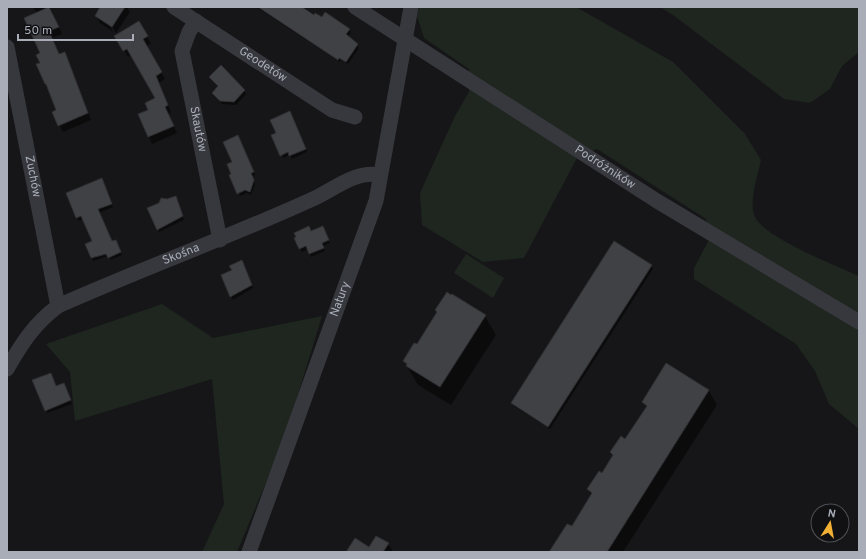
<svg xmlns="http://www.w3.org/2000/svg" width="866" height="559" font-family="Overpass,sans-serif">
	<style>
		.green { fill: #1e261f }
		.shadow { fill: #0007 }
		.building { fill: #404145; stroke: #303034 }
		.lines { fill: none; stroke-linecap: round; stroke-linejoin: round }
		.minor { stroke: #37383d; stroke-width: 15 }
		.labels { text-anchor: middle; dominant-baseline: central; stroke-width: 4; stroke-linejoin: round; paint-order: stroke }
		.street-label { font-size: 12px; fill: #a8adb8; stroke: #111113 }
	</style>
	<rect width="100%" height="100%" fill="#161618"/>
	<!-- green -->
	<g class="green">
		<path d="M 419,7 L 576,7 L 673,62 L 745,134 L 761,160 C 758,174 748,204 755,217 C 765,238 837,266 859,276 L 859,429 L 829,404 L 815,371 L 796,344 L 694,279 L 694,268 L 710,238 L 706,219 L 597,149 L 578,156 L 524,258 L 483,262 L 422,225 L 420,193 L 455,116 L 469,92 L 469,69 L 424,38 L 417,16 Z"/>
		<polygon points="660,7 859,7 859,52 842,66 830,89 810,103 784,99 673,15"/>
		<polygon points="466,254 504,278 493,298 454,273"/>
		<polygon points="162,304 213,338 322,316 285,437 237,552 202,552 224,504 212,379 75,421 70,372 46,344"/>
	</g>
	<!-- shadow -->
	<g class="shadow">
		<polygon points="33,7 50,7 62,34 52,38 59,55 64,53 68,60 91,120 63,132 59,125 58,111 46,84 37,13"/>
		<polygon points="101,7 127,7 130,12 116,33 110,23 109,24 113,32 100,23 96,16"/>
		<polygon points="256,7 303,7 322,19 349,29 351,32 348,37 359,48 348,64 341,60 340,62"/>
		<polygon points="139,23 151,44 146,46 165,79 159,83 171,112 168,114 177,133 152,144 139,115 149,111 157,99 131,55 128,57 116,36"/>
		<polygon points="219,87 244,90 246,94 236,105 222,104 213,93"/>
		<polygon points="291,115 307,152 292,159 290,155 283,158 277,134"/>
		<polygon points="239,140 255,175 252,176 255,184 251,195 247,193 240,196 233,174 233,163"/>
		<polygon points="103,183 113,207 99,213 112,242 117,244 122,255 111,260 109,256 93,261 92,257 93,241 83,219 79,221 77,218 67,193"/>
		<polygon points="176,197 184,220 159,232 158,229 167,200"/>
		<polygon points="325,231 330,243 323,246 325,251 311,257 308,249 302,252 296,238 311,232"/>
		<polygon points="243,264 253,288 233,300 222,275"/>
		<polygon points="651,265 653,269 550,429 514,406 512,403"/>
		<polygon points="438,313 485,316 496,335 451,405 418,385 404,361 417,346"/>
		<polygon points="666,365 709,391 717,405 623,552 554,552 592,496 588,489 602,474 647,408 643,402"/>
		<polygon points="56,387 65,387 72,404 47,413 46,410"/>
		<polygon points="388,544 393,552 348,552 370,548"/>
	</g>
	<!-- building -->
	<g class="building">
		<polygon points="49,7 59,27 49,31 59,54 65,52 88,113 58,126 52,112 56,110 46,84 45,84 36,64 40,63 36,55 40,53 24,18"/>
		<polygon points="100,7 125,7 112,27 95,16"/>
		<polygon points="258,7 302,7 314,15 315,13 322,17 325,12 350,29 346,34 358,44 346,62 339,58 338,60"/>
		<polygon points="139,21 148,36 143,39 162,72 156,76 168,105 165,107 174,126 148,137 138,114 148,110 145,103 155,98 127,49 123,51 114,36"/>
		<polygon points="221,65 245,90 234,102 220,101 212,93 218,86 209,77"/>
		<polygon points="290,111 306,149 289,156 288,152 280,156 271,135 276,133 270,120"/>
		<polygon points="238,135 254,172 251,173 254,180 250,192 245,190 237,194 229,175 231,174 227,164 232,162 223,142"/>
		<polygon points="102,178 112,204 98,209 112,241 116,240 121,252 108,258 106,254 91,258 85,244 92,241 81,216 76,218 66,193"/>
		<polygon points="176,196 183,216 157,230 147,208 159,203 161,198 167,199"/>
		<polygon points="309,226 311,231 323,226 329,240 322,243 324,248 309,254 306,246 299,249 294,238 296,237 294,233"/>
		<polygon points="614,241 652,265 548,427 511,403"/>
		<polygon points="242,260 252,285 230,297 221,275 232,270 229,266"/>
		<polygon points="447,292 451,295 452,294 486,315 440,387 406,366 407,364 403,361 414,343 417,344 437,312 435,310"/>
		<polygon points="666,363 709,390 607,552 549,552 567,524 572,526 592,493 587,489 599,471 602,473 613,455 610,452 621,436 625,439 647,406 642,402"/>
		<polygon points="51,373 56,386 64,383 71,400 45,411 32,380"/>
		<polygon points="376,536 389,543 383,552 346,552 355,538 369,547"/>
	</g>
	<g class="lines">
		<!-- minor -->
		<g class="minor">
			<path id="s1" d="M 174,7 L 332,110 L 355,117"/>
			<path id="s2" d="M 355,7 L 657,201 L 859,322"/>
			<path id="s3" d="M 196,21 L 189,32 L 182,51 L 220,240"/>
			<path id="s4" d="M 7,47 L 58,306"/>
			<path id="s5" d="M 7,369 C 22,343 34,324 58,306 C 143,268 230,237 315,198 C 334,189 357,170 379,175"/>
			<path id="s6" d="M 249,552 L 376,201 L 411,7"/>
		</g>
	</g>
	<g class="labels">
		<!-- street labels -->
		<g class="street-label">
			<text stroke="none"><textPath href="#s1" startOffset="106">Geodetów</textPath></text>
			<text stroke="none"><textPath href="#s3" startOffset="113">Skautów</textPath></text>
			<text stroke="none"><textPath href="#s2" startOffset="297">Podróżników</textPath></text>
			<text stroke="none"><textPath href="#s4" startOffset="132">Zuchów</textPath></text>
			<text stroke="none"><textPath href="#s5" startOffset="215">Skośna</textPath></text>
			<text stroke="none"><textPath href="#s6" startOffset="269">Natury</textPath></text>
		</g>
	</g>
	<!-- border -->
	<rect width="866" height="559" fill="none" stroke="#a8adb8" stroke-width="16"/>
	<!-- north arrow -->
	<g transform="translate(830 523) rotate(11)"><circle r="19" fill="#111113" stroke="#4d4f55"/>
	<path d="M0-3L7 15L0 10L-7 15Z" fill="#f2b134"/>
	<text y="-6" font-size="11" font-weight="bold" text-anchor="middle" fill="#a8adb8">N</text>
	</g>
	<!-- scale -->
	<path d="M18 34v6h115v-6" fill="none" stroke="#a8adb8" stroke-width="2"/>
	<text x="24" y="34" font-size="12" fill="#a8adb8" stroke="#111113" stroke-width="3" paint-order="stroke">50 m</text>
</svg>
